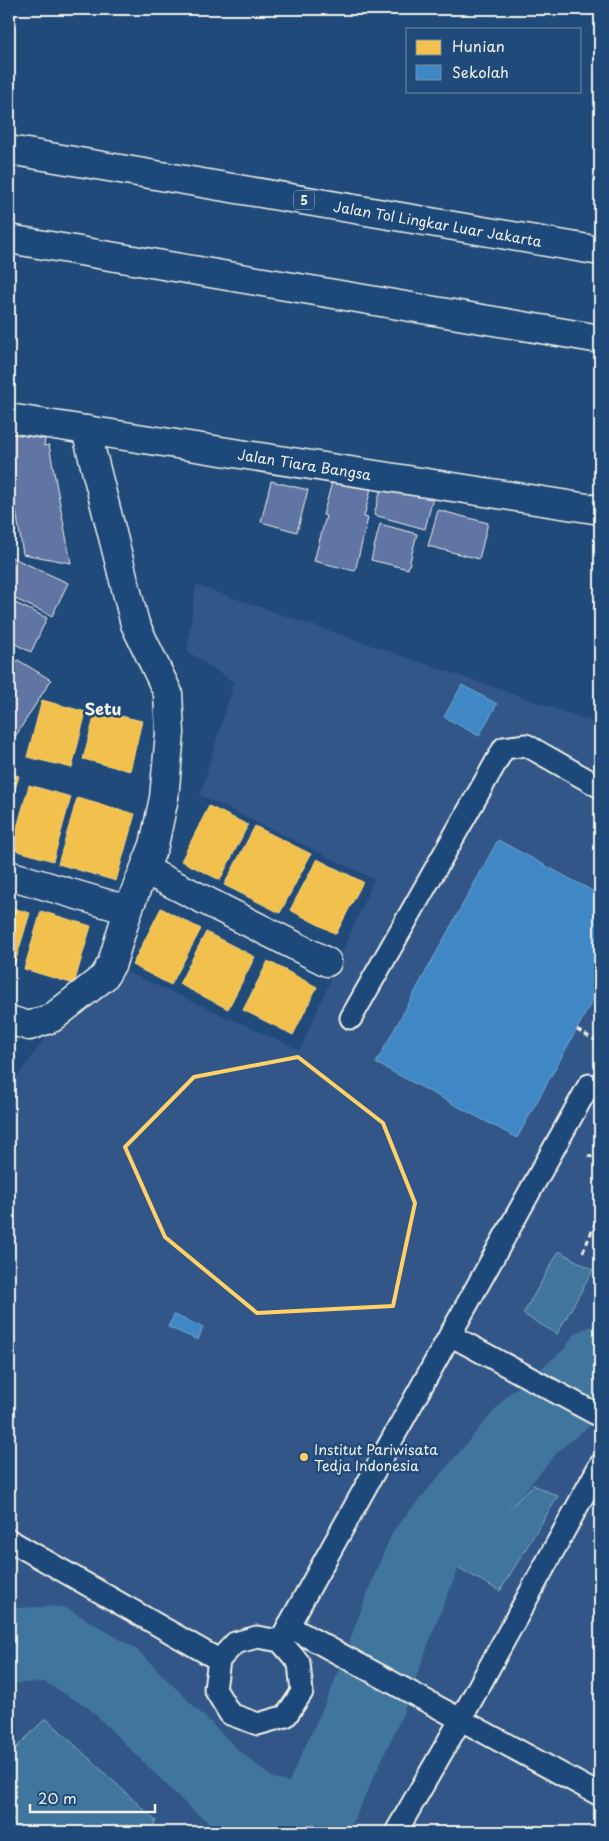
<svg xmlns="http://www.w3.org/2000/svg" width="609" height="1841" font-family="'Playpen Sans',sans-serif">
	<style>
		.built { fill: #325787 }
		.water { fill: #41769e; stroke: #89a7bc }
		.homes { fill: #f2c14e; stroke: #f3cf7c }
		.schools { fill: #3f88c5; stroke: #75a8d0 }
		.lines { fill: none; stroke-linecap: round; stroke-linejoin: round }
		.river { stroke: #41769e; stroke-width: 75 }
		.building { fill: #6074a4; stroke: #f4f1e8 }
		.lane-casing { stroke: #f4f1e8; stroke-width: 25 }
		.street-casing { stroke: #f4f1e8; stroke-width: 31 }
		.highway-casing { stroke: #f4f1e8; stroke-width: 31 }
		.path { stroke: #f4f1e8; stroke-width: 3; stroke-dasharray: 5 4; stroke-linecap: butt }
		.lane { stroke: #1f4a7a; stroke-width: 21 }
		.street { stroke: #1f4a7a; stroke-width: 28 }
		.highway { stroke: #1f4a7a; stroke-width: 28 }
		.marked { fill: none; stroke: #ffd166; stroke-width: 4; stroke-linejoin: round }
		.poi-dot { fill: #ffd166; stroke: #1f4a7a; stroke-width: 2 }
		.labels { text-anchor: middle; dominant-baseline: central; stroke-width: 5; stroke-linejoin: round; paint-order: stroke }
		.shield { fill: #1f4a7a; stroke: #b4bfc7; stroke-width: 1 }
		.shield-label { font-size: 12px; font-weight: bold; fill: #f4f1e8 }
		.street-label { font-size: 14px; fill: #f4f1e8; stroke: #1f4a7a }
		.poi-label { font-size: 14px; fill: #f4f1e8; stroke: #1f4a7a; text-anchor: start }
		.quarter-label { font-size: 16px; font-weight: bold; fill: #f4f1e8; stroke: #1f4a7a }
	</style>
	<rect width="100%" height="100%" fill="#1f4a7a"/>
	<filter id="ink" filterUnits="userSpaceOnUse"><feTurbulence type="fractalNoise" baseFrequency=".02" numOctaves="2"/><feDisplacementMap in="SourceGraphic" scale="10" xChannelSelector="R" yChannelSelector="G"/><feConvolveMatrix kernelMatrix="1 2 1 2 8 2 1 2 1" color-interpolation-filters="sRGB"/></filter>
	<g filter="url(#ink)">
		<!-- built -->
		<polygon class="built" points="196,585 600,724 600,1832 9,1832 9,1080 14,1081 46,1037 125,971 300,1050 374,879 200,795 234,682 187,651"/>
		<!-- water -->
		<g class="water">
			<polygon points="559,1251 593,1270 557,1334 523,1314"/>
			<polygon points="533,1485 558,1496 500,1591 457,1567 469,1549"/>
			<polygon points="46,1718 156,1821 150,1832 18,1832 9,1811 9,1755"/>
		</g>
		<!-- homes -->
		<g class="homes">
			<polygon points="42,700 86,712 72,768 27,757"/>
			<polygon points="96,710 142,721 130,771 83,759"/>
			<polygon points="9,773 19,776 12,799 15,800 9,824"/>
			<polygon points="29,785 71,797 53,861 11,849"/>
			<polygon points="77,798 135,814 116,881 58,864"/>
			<polygon points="209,806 248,825 220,880 181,861"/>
			<polygon points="255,826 311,854 280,913 224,885"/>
			<polygon points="317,859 363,882 336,934 290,910"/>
			<polygon points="9,907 30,913 14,966 9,964"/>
			<polygon points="161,908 201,929 171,985 132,965"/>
			<polygon points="41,911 91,926 74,984 24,969"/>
			<polygon points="206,932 255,957 228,1009 179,984"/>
			<polygon points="268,961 317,987 293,1035 243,1010"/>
		</g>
		<!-- schools -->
		<g class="schools">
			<polygon points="462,685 497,704 479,736 444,717"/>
			<polygon points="498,840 600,895 600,987 517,1138 376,1063"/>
			<polygon points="174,1315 203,1327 198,1340 168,1327"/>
		</g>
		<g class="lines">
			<!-- river -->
			<polyline class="river" points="9,1646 54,1644 112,1678 213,1778 256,1812 294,1823 315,1815 367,1702 404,1602 425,1551 533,1423 594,1374 600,1363"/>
		</g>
		<!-- building -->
		<g class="building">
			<polygon points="9,433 45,439 44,446 49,445 71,563 23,554 9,466"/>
			<polygon points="335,471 373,480 364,517 368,518 355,571 314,561 326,516 323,515"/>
			<polygon points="271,481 308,490 297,532 261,522"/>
			<polygon points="383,481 434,494 425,529 374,515"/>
			<polygon points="438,510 488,523 479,559 428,546"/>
			<polygon points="380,524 417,534 408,569 371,560"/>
			<polygon points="9,556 68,583 52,616 9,596"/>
			<polygon points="9,600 47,618 31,652 9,641"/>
			<polygon points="18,660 51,680 13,740 9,737 9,675"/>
		</g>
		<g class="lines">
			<!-- lane casing -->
			<g class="lane-casing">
				<g id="lane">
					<polyline points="351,1018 504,748 526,745 600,787"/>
					<polyline points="450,1335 600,1416"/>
					<polyline points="9,1540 219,1660"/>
					<polyline points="288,1626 600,1795"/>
					<polygon points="257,1637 280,1641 299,1663 302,1692 286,1716 258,1724 230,1714 215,1689 219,1660 235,1643"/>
					<polyline points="280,1641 589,1085"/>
					<polyline points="396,1832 461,1719 600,1465"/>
				</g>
			</g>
			<!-- street casing -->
			<g class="street-casing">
				<g id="street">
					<path id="s1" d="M 9,418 L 600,510"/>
					<polyline points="145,870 327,962"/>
					<polyline points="9,875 128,910"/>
					<polyline points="9,1020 29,1026 52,1018 104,977 112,963 128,910 154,845 164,798 170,733 168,693 135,624 86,430"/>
				</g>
			</g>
			<!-- highway casing -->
			<g class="highway-casing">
				<g id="highway">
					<path id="s2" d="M 9,150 L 600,251"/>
					<polyline points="9,239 600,339"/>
				</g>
			</g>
			<!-- path -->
			<g class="path">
				<polyline points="577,1030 600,1043"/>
				<polyline points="588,1155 600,1162"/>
				<polyline points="583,1252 600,1212"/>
			</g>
			<!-- lane -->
			<use href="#lane" class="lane"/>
			<!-- street -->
			<use href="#street" class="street"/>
			<!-- highway -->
			<use href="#highway" class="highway"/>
		</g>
	</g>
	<!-- marked area -->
	<path class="marked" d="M 298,1057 L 383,1123 L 415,1203 L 393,1306 L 257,1313 L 165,1237 L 125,1147 L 194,1077 Z"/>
	<!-- markers -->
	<circle class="poi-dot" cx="304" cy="1457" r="5"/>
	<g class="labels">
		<!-- shield labels -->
		<rect class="shield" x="294" y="190.5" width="20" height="19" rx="4"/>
		<g class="shield-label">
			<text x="304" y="200">5</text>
		</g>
		<!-- street labels -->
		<g class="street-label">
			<text stroke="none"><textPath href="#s2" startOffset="435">Jalan Tol Lingkar Luar Jakarta</textPath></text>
			<text stroke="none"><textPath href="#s1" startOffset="299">Jalan Tiara Bangsa</textPath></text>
		</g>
		<!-- poi labels -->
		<g class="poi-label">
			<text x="314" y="1449">Institut Pariwisata<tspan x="314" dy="16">Tedja Indonesia</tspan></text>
		</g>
		<!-- quarter labels -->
		<g class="quarter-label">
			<text x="103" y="708">Setu</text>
		</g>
	</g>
	<!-- margin -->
	<rect width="609" height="1841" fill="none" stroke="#1f4a7a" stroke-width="30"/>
	<rect x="15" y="15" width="579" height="1811" fill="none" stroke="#f4f1e8" stroke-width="2" filter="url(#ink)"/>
	<!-- legend -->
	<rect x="406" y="28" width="175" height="65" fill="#1f4a7a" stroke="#748da6"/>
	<rect x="416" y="40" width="25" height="15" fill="#f2c14e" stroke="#748da6"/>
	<text x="452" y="52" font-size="15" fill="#f4f1e8">Hunian</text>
	<rect x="416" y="65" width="25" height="15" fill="#3f88c5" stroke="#748da6"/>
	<text x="452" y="78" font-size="15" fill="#f4f1e8">Sekolah</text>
	<!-- scale -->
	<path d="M30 1804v8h125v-8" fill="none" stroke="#f4f1e8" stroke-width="2.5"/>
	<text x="38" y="1804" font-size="15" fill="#f4f1e8" stroke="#1f4a7a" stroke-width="4" paint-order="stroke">20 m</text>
</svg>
